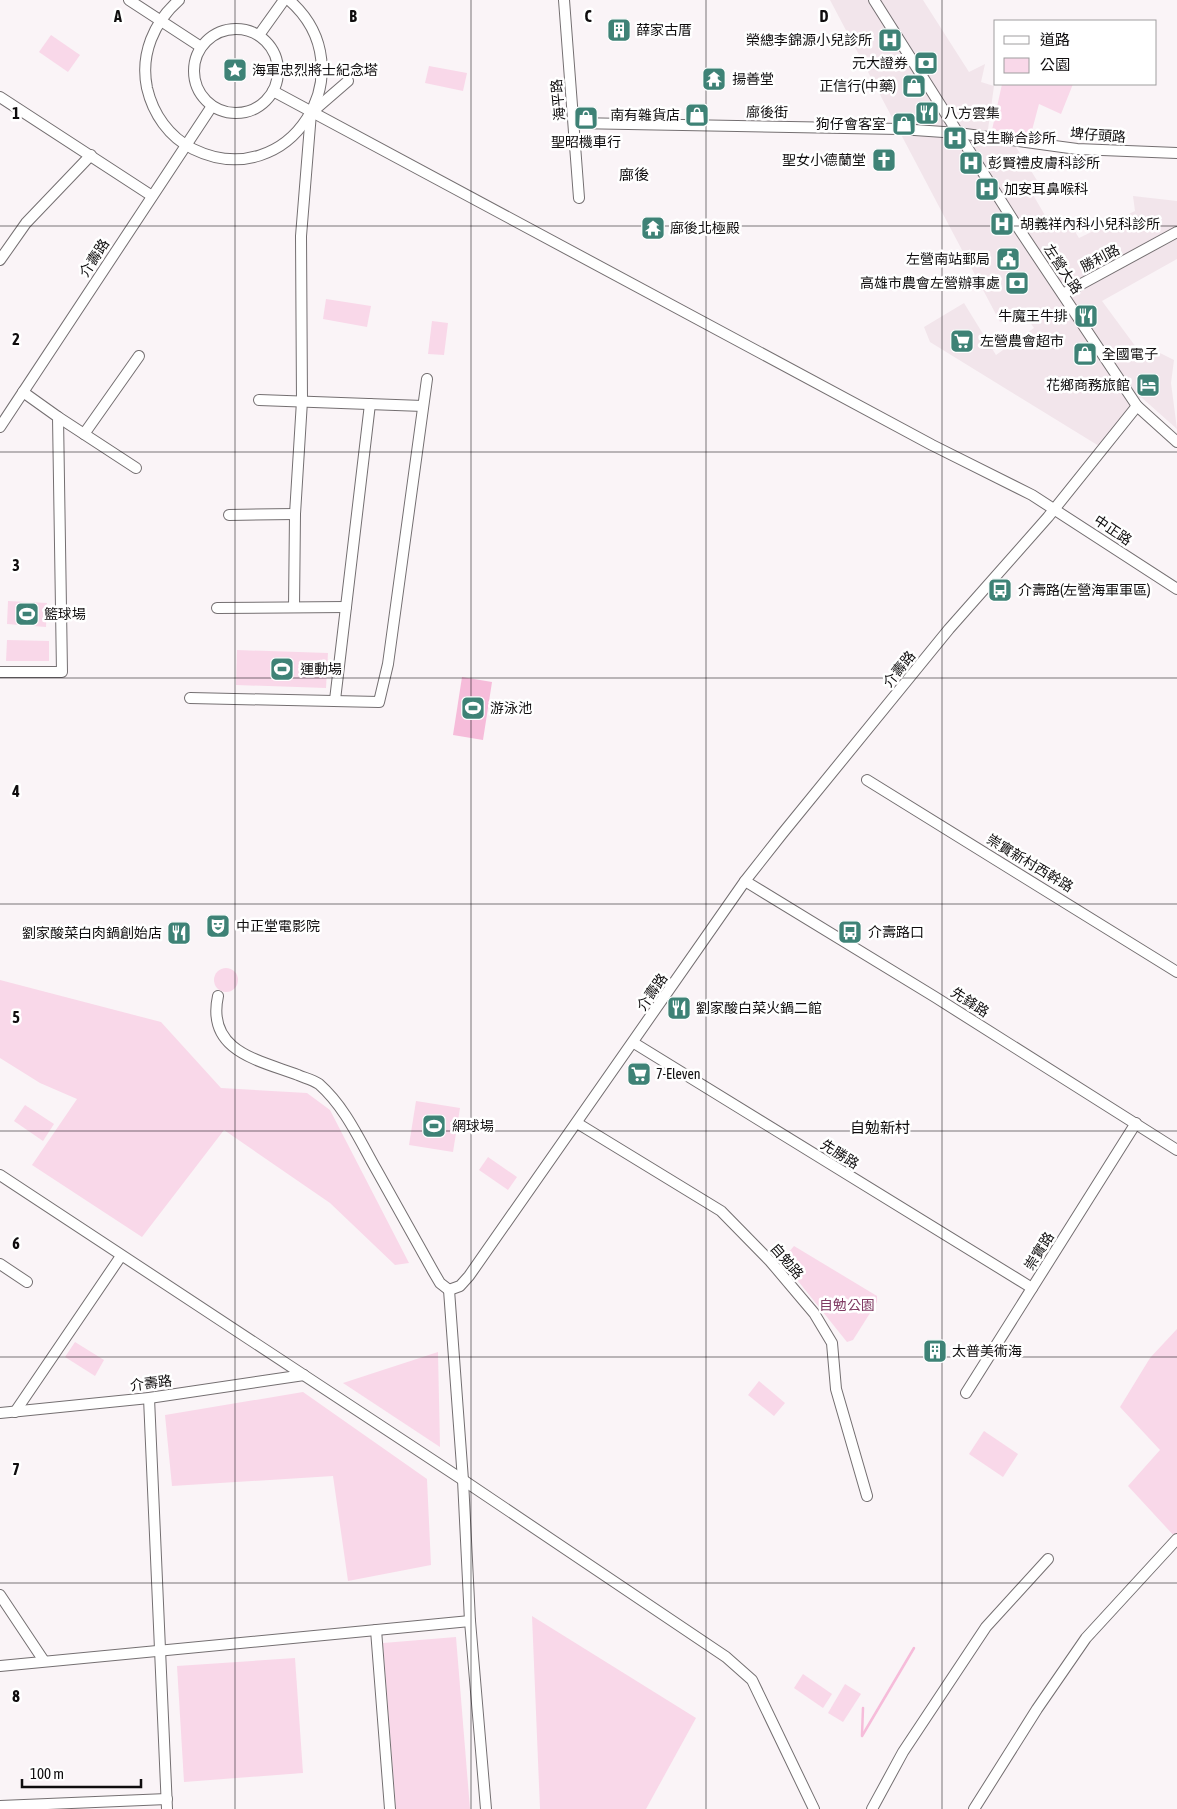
<svg xmlns="http://www.w3.org/2000/svg" width="1177" height="1809" font-family="'Asap Condensed','Noto Sans TC',sans-serif">
	<style>
		.built { fill: #f2e5eb }
		.green { fill: #f9d8e9 }
		.water { fill: #f6bcda }
		.lines { fill: none; stroke-linecap: round; stroke-linejoin: round }
		.stream { stroke: #f6bcda; stroke-width: 2.5 }
		.minor-casing { stroke: #746f71; stroke-width: 12 }
		.minor { stroke: #fff; stroke-width: 10 }
		.grid { fill: none; stroke: #0f0d0e; stroke-width: 1; stroke-opacity: 0.55 }
		.labels { text-anchor: middle; dominant-baseline: central; stroke-width: 5; stroke-linejoin: round; paint-order: stroke }
		.poi-label { font-size: 14px; fill: #0f0d0e; stroke: #fff; text-anchor: start }
		.street-label { font-size: 14px; fill: #0f0d0e; stroke: #fff }
		.park-label { font-size: 14px; fill: #803b63; stroke: #fff }
		.neighbourhood-label { font-size: 15px; fill: #0f0d0e; stroke: #fff }
		.grid-label { font-size: 16px; text-anchor: middle; font-weight: bold; fill: #0f0d0e; stroke: #fff; stroke-width: 5; stroke-linejoin: round; paint-order: stroke }
	</style>
	<rect width="100%" height="100%" fill="#faf4f7"/>
	<!-- built -->
	<polygon class="built" points="830,0 923,0 969,72 985,64 981,82 994,86 986,144 1016,147 1038,182 1029,188 1053,229 1068,220 1079,238 1135,211 1133,196 1177,201 1177,194 1177,259 1102,301 1144,358 1158,352 1174,360 1171,383 1177,429 1141,397 1099,446 930,342 924,327 964,303 996,355 1034,328 1021,309 1000,322"/>
	<!-- green -->
	<g class="green">
		<polygon points="51,35 80,55 68,72 39,52"/>
		<polygon points="429,66 467,73 463,91 425,83"/>
		<polygon points="1002,84 1073,84 1061,114 1039,104 1031,134 1019,132 1018,135 992,130"/>
		<polygon points="326,299 371,306 367,327 323,319"/>
		<polygon points="432,321 448,323 444,355 428,354"/>
		<polygon points="8,601 47,603 46,627 7,624"/>
		<polygon points="7,640 49,641 49,661 6,661"/>
		<polygon points="237,650 328,653 326,688 236,685"/>
		<circle cx="226" cy="980" r="12"/>
		<polygon points="0,980 161,1022 221,1088 307,1093 330,1110 409,1263 395,1265 330,1203 224,1130 142,1237 32,1165 77,1099 40,1083 0,1058"/>
		<polygon points="416,1101 460,1108 453,1152 409,1145"/>
		<polygon points="25,1105 54,1124 43,1141 14,1121"/>
		<polygon points="488,1157 517,1177 508,1190 479,1170"/>
		<polygon points="794,1246 877,1296 877,1302 853,1340 847,1342 786,1266 784,1258"/>
		<polygon points="1177,1329 1177,1539 1128,1486 1160,1450 1120,1407 1150,1358"/>
		<polygon points="75,1342 104,1360 95,1376 65,1357"/>
		<polygon points="438,1352 440,1447 343,1383"/>
		<polygon points="759,1381 785,1403 774,1416 748,1395"/>
		<polygon points="303,1392 427,1479 431,1565 348,1581 333,1476 172,1486 165,1415"/>
		<polygon points="984,1431 1018,1454 1003,1477 969,1454"/>
		<polygon points="532,1616 696,1718 646,1809 540,1809"/>
		<polygon points="456,1637 470,1809 396,1809 383,1643"/>
		<polygon points="295,1658 303,1773 184,1782 177,1666"/>
		<polygon points="803,1674 832,1694 823,1708 794,1688"/>
		<polygon points="845,1684 861,1694 843,1722 828,1713"/>
	</g>
	<!-- water -->
	<polygon class="water" points="462,677 492,682 483,740 453,735"/>
	<g class="lines">
		<!-- stream -->
		<g class="stream">
			<polyline points="862,1735 863,1708"/>
			<polyline points="862,1736 914,1648"/>
		</g>
		<!-- minor casing -->
		<g class="minor-casing">
			<g id="minor">
				<polyline points="129,0 201,47"/>
				<path d="M 179,0 C 154,22 140,54 147,88 C 153,114 169,137 193,149 C 289,196 369,70 289,0"/>
				<polyline points="564,0 579,198"/>
				<polyline points="874,0 1013,220 1137,406 1177,442"/>
				<circle cx="236" cy="71" r="42"/>
				<polyline points="259,35 284,0"/>
				<polyline points="273,91 932,445 1032,495 1177,589"/>
				<polyline points="0,97 152,196"/>
				<polyline points="574,123 900,129 958,133 1077,149 1177,153"/>
				<polyline points="0,260 26,223 91,155"/>
				<polyline points="1063,294 1177,232"/>
				<polyline points="259,400 423,406"/>
				<polyline points="58,417 136,468"/>
				<polyline points="0,427 212,106"/>
				<polyline points="84,434 139,356"/>
				<polyline points="229,515 295,514"/>
				<polyline points="294,607 295,514 302,401 301,236 311,113 348,81"/>
				<polyline points="217,608 346,607"/>
				<polyline points="0,672 62,672 58,417 23,392"/>
				<polyline points="190,698 379,702 388,664 427,379"/>
				<polyline points="335,700 370,404"/>
				<polyline points="867,780 1177,972"/>
				<polyline points="745,881 935,997 1177,1150"/>
				<path d="M 218,996 C 206,1051 258,1060 298,1075 C 305,1078 313,1080 319,1084 C 345,1107 359,1139 376,1169 C 395,1203 414,1237 433,1271 L 440,1283 L 449,1290"/>
				<polyline points="634,1043 1032,1288"/>
				<polyline points="577,1123 721,1211 770,1261 814,1313 832,1343 836,1389 867,1496"/>
				<polyline points="0,1175 463,1480 726,1657 752,1680 814,1809"/>
				<polyline points="0,1264 27,1282"/>
				<polyline points="449,1290 460,1286 469,1276 745,881 782,834 949,629 1048,517 1137,406"/>
				<polyline points="449,1290 463,1480 470,1621 486,1809"/>
				<polyline points="966,1393 1136,1123"/>
				<polyline points="149,1398 167,1809"/>
				<polyline points="15,1412 121,1256"/>
				<polyline points="0,1413 149,1398 304,1375"/>
				<polyline points="0,1595 44,1661"/>
				<polyline points="376,1630 390,1809"/>
				<polyline points="0,1666 470,1621"/>
				<polyline points="0,1806 167,1799"/>
				<polyline points="872,1809 903,1752 986,1627 1048,1559"/>
				<polyline points="974,1809 1037,1709 1086,1638 1177,1539"/>
			</g>
		</g>
		<!-- minor -->
		<use href="#minor" class="minor"/>
	</g>
	<!-- grid -->
	<path class="grid" d="M 235,0 L 235,1809M 471,0 L 471,1809M 706,0 L 706,1809M 942,0 L 942,1809M 0,226 L 1177,226M 0,452 L 1177,452M 0,678 L 1177,678M 0,904 L 1177,904M 0,1131 L 1177,1131M 0,1357 L 1177,1357M 0,1583 L 1177,1583"/>
	<!-- icons -->
	<defs>
		<g id="building-square" transform="scale(1.25)"><rect x="-9" y="-9" width="18" height="18" rx="4" fill="#3e8276" stroke="#fff"/><path d="M-4-6H4V6H1V3H-1V6H-4ZM-2.5-4.3h1.7v1.8h-1.7ZM.8-4.3h1.7v1.8H.8ZM-2.5-1h1.7V.8h-1.7ZM.8-1h1.7V.8H.8Z" fill="#fff"/></g>
		<g id="hospital-square" transform="scale(1.25)"><rect x="-9" y="-9" width="18" height="18" rx="4" fill="#3e8276" stroke="#fff"/><path d="M-5-5h3v3.5h4V-5h3V5h-3V1.5h-4V5h-3Z" fill="#fff"/></g>
		<g id="bank-square" transform="scale(1.25)"><rect x="-9" y="-9" width="18" height="18" rx="4" fill="#3e8276" stroke="#fff"/><path d="M-6-4H6V4H-6ZM0-2.3a2.3 2.3 0 1 0 0 4.6a2.3 2.3 0 1 0 0-4.6Z" fill="#fff"/></g>
		<g id="sight-square" transform="scale(1.25)"><rect x="-9" y="-9" width="18" height="18" rx="4" fill="#3e8276" stroke="#fff"/><path d="M0-6L1.8-2.2L6-1.7L2.9 1.2L3.7 5.4L0 3.3L-3.7 5.4L-2.9 1.2L-6-1.7L-1.8-2.2Z" fill="#fff"/></g>
		<g id="temple-square" transform="scale(1.25)"><rect x="-9" y="-9" width="18" height="18" rx="4" fill="#3e8276" stroke="#fff"/><path d="M0-6L5-2H3V0L6.5 2.5H4V6H1.5V3h-3V6H-4V2.5H-6.5L-3 0V-2H-5Z" fill="#fff"/></g>
		<g id="shop-square" transform="scale(1.25)"><rect x="-9" y="-9" width="18" height="18" rx="4" fill="#3e8276" stroke="#fff"/><path d="M-5-2.5h2.3a2.7 3.5 0 0 1 5.4 0H5L5.5 6h-11ZM-1.5-2.5h3a1.5 2.3 0 0 0-3 0Z" fill="#fff"/></g>
		<g id="restaurant-square" transform="scale(1.25)"><rect x="-9" y="-9" width="18" height="18" rx="4" fill="#3e8276" stroke="#fff"/><path d="M-5-6h1v4h1v-4h1v4h1v-4h1v5L-1.5 .5V6h-2V.5L-5-1ZM5-6V6H3V1.5H1.5Q1.5-4 5-6Z" fill="#fff"/></g>
		<g id="church-square" transform="scale(1.25)"><rect x="-9" y="-9" width="18" height="18" rx="4" fill="#3e8276" stroke="#fff"/><path d="M-1.2-6h2.4v3.5h3.3v2.4h-3.3V6h-2.4V-.1h-3.3v-2.4h3.3Z" fill="#fff"/></g>
		<g id="civic-square" transform="scale(1.25)"><rect x="-9" y="-9" width="18" height="18" rx="4" fill="#3e8276" stroke="#fff"/><path d="M-.6-6.5H3V-4.5H.6V-3L4-1V1h2V6H-6V1h2V-1L-.6-3ZM-1.2 2.5V6h2.4V2.5Z" fill="#fff"/></g>
		<g id="supermarket-square" transform="scale(1.25)"><rect x="-9" y="-9" width="18" height="18" rx="4" fill="#3e8276" stroke="#fff"/><path d="M-6-5.5h2.5l.6 2H6L4.5 2H-2.5L-4.4-4H-6ZM-1.5 3.2a1.3 1.3 0 1 0 .1 0ZM3 3.2a1.3 1.3 0 1 0 .1 0Z" fill="#fff"/></g>
		<g id="hotel-square" transform="scale(1.25)"><rect x="-9" y="-9" width="18" height="18" rx="4" fill="#3e8276" stroke="#fff"/><path d="M-6-4.5h1.5V1H6V5H4.5V3h-9V5H-6ZM-4 0a1.8 1.8 0 1 1 3.6 0ZM.5 0V-2.5h3Q6-2.5 6 0Z" fill="#fff"/></g>
		<g id="bus-square" transform="scale(1.25)"><rect x="-9" y="-9" width="18" height="18" rx="4" fill="#3e8276" stroke="#fff"/><path d="M-5-6H5V4H4V6H2V4H-2V6H-4V4H-5ZM-3.5-4V0h7V-4ZM-3.5 1.2v1.5H-2V1.2ZM2 1.2v1.5H3.5V1.2Z" fill="#fff"/></g>
		<g id="stadium-square" transform="scale(1.25)"><rect x="-9" y="-9" width="18" height="18" rx="4" fill="#3e8276" stroke="#fff"/><path d="M0-5a6.5 5 0 1 0 0 10a6.5 5 0 1 0 0-10ZM-3.5-1.8h7v3.6h-7Z" fill="#fff"/></g>
		<g id="theatre-square" transform="scale(1.25)"><rect x="-9" y="-9" width="18" height="18" rx="4" fill="#3e8276" stroke="#fff"/><path d="M-5-5.5Q0-4 5-5.5V0Q5 5 0 6Q-5 5-5 0ZM-3.3-2.5H-1v1.5H-3.3ZM1-2.5H3.3v1.5H1ZM-2.8 1Q0 5.5 2.8 1Z" fill="#fff"/></g>
	</defs>
	<g fill-rule="evenodd">
		<use href="#building-square" x="619" y="30"/>
		<use href="#hospital-square" x="890" y="40"/>
		<use href="#bank-square" x="926" y="63"/>
		<use href="#sight-square" x="235" y="70"/>
		<use href="#temple-square" x="714" y="79"/>
		<use href="#shop-square" x="914" y="86"/>
		<use href="#restaurant-square" x="927" y="113"/>
		<use href="#shop-square" x="697" y="115"/>
		<use href="#shop-square" x="586" y="118"/>
		<use href="#shop-square" x="904" y="124"/>
		<use href="#hospital-square" x="955" y="138"/>
		<use href="#church-square" x="884" y="160"/>
		<use href="#hospital-square" x="971" y="163"/>
		<use href="#hospital-square" x="987" y="189"/>
		<use href="#hospital-square" x="1002" y="224"/>
		<use href="#temple-square" x="653" y="228"/>
		<use href="#civic-square" x="1008" y="259"/>
		<use href="#bank-square" x="1017" y="283"/>
		<use href="#restaurant-square" x="1086" y="316"/>
		<use href="#supermarket-square" x="962" y="341"/>
		<use href="#shop-square" x="1085" y="354"/>
		<use href="#hotel-square" x="1148" y="385"/>
		<use href="#bus-square" x="1000" y="590"/>
		<use href="#stadium-square" x="27" y="614"/>
		<use href="#stadium-square" x="282" y="669"/>
		<use href="#stadium-square" x="473" y="708"/>
		<use href="#theatre-square" x="218" y="926"/>
		<use href="#bus-square" x="850" y="932"/>
		<use href="#restaurant-square" x="179" y="933"/>
		<use href="#restaurant-square" x="679" y="1008"/>
		<use href="#supermarket-square" x="639" y="1074"/>
		<use href="#stadium-square" x="434" y="1126"/>
		<use href="#building-square" x="935" y="1351"/>
	</g>
	<g class="labels">
		<!-- poi labels -->
		<g class="poi-label">
			<text x="636" y="30">薛家古厝</text>
			<text x="872" y="40" text-anchor="end">榮總李錦源小兒診所</text>
			<text x="908" y="63" text-anchor="end">元大證券</text>
			<text x="252" y="70">海軍忠烈將士紀念塔</text>
			<text x="732" y="79">揚善堂</text>
			<text x="896" y="86" text-anchor="end">正信行(中藥)</text>
			<text x="944" y="113">八方雲集</text>
			<text x="680" y="115" text-anchor="end">南有雜貨店</text>
			<text x="886" y="124" text-anchor="end">狗仔會客室</text>
			<text x="972" y="138">良生聯合診所</text>
			<text x="586" y="142" text-anchor="middle">聖昭機車行</text>
			<text x="866" y="160" text-anchor="end">聖女小德蘭堂</text>
			<text x="988" y="163">彭賢禮皮膚科診所</text>
			<text x="1004" y="189">加安耳鼻喉科</text>
			<text x="1020" y="224">胡義祥內科小兒科診所</text>
			<text x="670" y="228">廍後北極殿</text>
			<text x="990" y="259" text-anchor="end">左營南站郵局</text>
			<text x="1000" y="283" text-anchor="end">高雄市農會左營辦事處</text>
			<text x="1068" y="316" text-anchor="end">牛魔王牛排</text>
			<text x="980" y="341">左營農會超市</text>
			<text x="1102" y="354">全國電子</text>
			<text x="1130" y="385" text-anchor="end">花鄉商務旅館</text>
			<text x="1018" y="590">介壽路(左營海軍軍區)</text>
			<text x="44" y="614">籃球場</text>
			<text x="300" y="669">運動場</text>
			<text x="490" y="708">游泳池</text>
			<text x="236" y="926">中正堂電影院</text>
			<text x="868" y="932">介壽路口</text>
			<text x="162" y="933" text-anchor="end">劉家酸菜白肉鍋創始店</text>
			<text x="696" y="1008">劉家酸白菜火鍋二館</text>
			<text x="656" y="1074">7-Eleven</text>
			<text x="452" y="1126">網球場</text>
			<text x="952" y="1351">太普美術海</text>
		</g>
		<!-- street labels -->
		<g class="street-label">
			<text transform="translate(558 100) rotate(-95)">海平路</text>
			<text transform="translate(767 112) rotate(1)">廍後街</text>
			<text transform="translate(1098 135) rotate(4)">埤仔頭路</text>
			<text transform="translate(94 258) rotate(-57)">介壽路</text>
			<text transform="translate(1100 258) rotate(-28)">勝利路</text>
			<text transform="translate(1063 269) rotate(56)">左營大路</text>
			<text transform="translate(1113 530) rotate(34)">中正路</text>
			<text transform="translate(899 669) rotate(-51)">介壽路</text>
			<text transform="translate(1030 863) rotate(31)">崇實新村西幹路</text>
			<text transform="translate(652 992) rotate(-55)">介壽路</text>
			<text transform="translate(970 1002) rotate(33)">先鋒路</text>
			<text transform="translate(840 1154) rotate(32)">先勝路</text>
			<text transform="translate(1039 1251) rotate(-58)">崇實路</text>
			<text transform="translate(787 1261) rotate(49)">自勉路</text>
			<text transform="translate(151 1383) rotate(-7)">介壽路</text>
		</g>
		<!-- park labels -->
		<g class="park-label">
			<text x="847" y="1305">自勉公園</text>
		</g>
		<!-- neighbourhood labels -->
		<g class="neighbourhood-label">
			<text x="634" y="174">廍後</text>
			<text x="880" y="1127">自勉新村</text>
		</g>
	</g>
	<g class="grid-label">
		<text x="118" y="22">A</text>
		<text x="353" y="22">B</text>
		<text x="588" y="22">C</text>
		<text x="824" y="22">D</text>
		<text x="16" y="119">1</text>
		<text x="16" y="345">2</text>
		<text x="16" y="571">3</text>
		<text x="16" y="797">4</text>
		<text x="16" y="1023">5</text>
		<text x="16" y="1249">6</text>
		<text x="16" y="1475">7</text>
		<text x="16" y="1702">8</text>
	</g>
	<!-- legend -->
	<rect x="994" y="20" width="162" height="65" fill="#ffffff" stroke="#9f9e9f"/>
	<rect x="1004" y="36" width="25" height="8" fill="#ffffff" stroke="#9f9e9f"/>
	<text x="1040" y="45" font-size="15" fill="#0f0d0e">道路</text>
	<rect x="1004" y="58" width="25" height="15" fill="#f9d8e9" stroke="#9f9e9f"/>
	<text x="1040" y="70" font-size="15" fill="#0f0d0e">公園</text>
	<!-- scale -->
	<path d="M22 1779v8h119v-8" fill="none" stroke="#0f0d0e" stroke-width="2.5"/>
	<text x="30" y="1779" font-size="15" fill="#0f0d0e" stroke="#ffffff" stroke-width="4" paint-order="stroke">100 m</text>
</svg>
